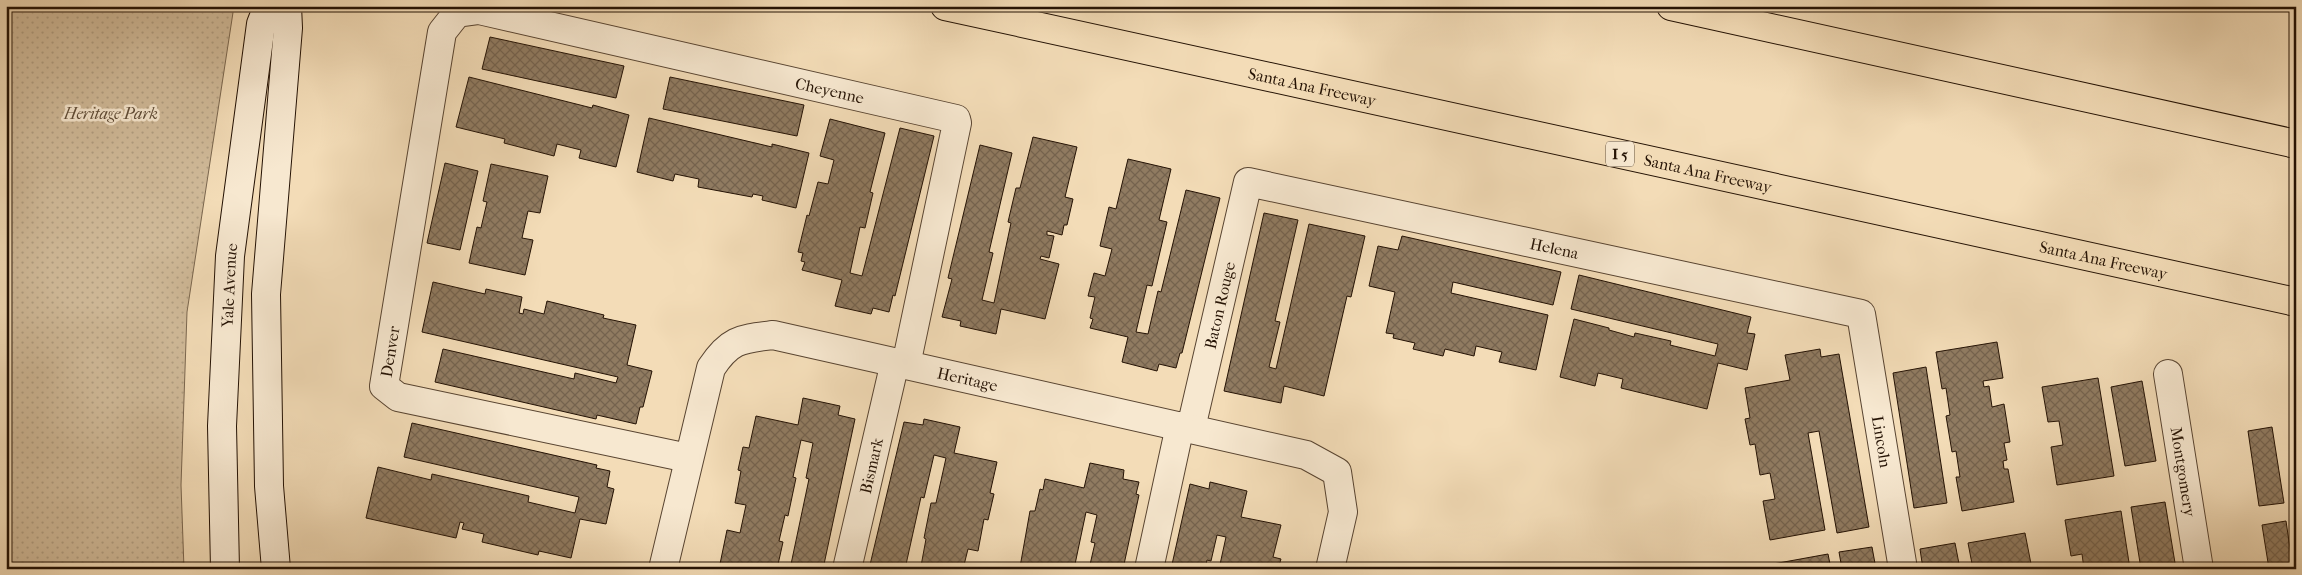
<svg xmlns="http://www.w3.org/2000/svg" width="2302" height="575" font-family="'IM FELL French Canon',serif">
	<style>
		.green { fill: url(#green-dots); stroke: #7a664e }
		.building { fill: url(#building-cross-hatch); stroke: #241204 }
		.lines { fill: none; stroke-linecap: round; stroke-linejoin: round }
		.minor-casing { stroke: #584431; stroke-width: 30 }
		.secondary-casing { stroke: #241204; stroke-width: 30 }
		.motorway-casing { stroke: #241204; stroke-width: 30 }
		.minor { stroke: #f7e8d0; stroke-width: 28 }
		.secondary { stroke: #f7e8d0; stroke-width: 28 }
		.motorway { stroke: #f3dcb7; stroke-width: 28 }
		.labels { text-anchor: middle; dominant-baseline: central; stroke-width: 5; stroke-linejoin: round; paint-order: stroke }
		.shield { fill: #f7e8d0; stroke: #635241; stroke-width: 1 }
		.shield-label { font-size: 15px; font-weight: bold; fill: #241204 }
		.street-label { font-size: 16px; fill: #241204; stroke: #f7e8d0 }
		.park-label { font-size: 16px; font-style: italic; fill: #604d38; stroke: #f7e8d0 }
	</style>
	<defs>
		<pattern id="green-dots" width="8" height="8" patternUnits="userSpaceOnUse" patternTransform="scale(1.25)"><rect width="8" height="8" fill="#d0ba99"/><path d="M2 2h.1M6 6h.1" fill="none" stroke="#b29f82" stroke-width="1.8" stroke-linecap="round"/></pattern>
		<pattern id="building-cross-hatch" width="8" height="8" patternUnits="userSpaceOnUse" patternTransform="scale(1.25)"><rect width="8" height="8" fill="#907b61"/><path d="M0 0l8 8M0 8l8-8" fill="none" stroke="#75634e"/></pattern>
	</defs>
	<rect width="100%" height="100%" fill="#f3dcb7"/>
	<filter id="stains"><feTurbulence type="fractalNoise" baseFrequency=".004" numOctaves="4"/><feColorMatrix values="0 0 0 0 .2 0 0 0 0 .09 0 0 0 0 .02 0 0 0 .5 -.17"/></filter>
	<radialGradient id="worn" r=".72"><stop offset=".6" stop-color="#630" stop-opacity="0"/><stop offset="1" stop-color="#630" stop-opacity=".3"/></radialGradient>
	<!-- green -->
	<polygon class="green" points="6,6 234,6 187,312 181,485 184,569 6,569"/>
	<!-- building -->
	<g class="building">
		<polygon points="490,37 624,66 616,98 482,69"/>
		<polygon points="469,77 592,108 593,105 629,115 616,167 579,158 581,150 557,144 554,156 504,143 505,139 456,127"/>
		<polygon points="670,77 804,105 797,136 663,109"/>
		<polygon points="649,118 772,147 772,144 809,153 796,208 762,200 763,196 753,194 752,197 698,187 699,179 675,174 673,181 637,172"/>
		<polygon points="830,119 885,133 870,192 873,193 865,228 860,227 850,273 862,276 900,128 934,136 895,296 893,295 889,312 873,308 871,314 835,306 842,280 802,270 805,262 801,261 803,253 798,252 807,215 809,216 818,182 828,184 834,160 820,156"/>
		<polygon points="1033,137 1077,147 1065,197 1073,199 1067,225 1064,225 1062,235 1047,231 1047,235 1054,236 1049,258 1041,256 1040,259 1059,264 1045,319 1001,309 996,334 960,326 961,321 942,317 952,279 948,278 980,145 1012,153 989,252 993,253 982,300 994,303 1011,223 1008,222 1016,188 1020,188"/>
		<polygon points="1128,159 1171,169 1159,220 1167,222 1152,286 1147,285 1136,332 1148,334 1158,291 1161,292 1186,190 1220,198 1182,353 1180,353 1176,368 1159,364 1157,371 1122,362 1128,337 1090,328 1093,319 1090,318 1095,297 1088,296 1094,273 1105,276 1112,249 1100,246 1109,207 1116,209"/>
		<polygon points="445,163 478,171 460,250 427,243"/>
		<polygon points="491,164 548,176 540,213 528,211 522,238 533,240 525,275 469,263 477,227 481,228 487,202 483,201"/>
		<polygon points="1264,213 1298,220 1275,321 1280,322 1269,367 1276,369 1309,224 1365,236 1351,297 1347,296 1324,396 1284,386 1281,403 1224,391"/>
		<polygon points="1402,236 1561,272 1553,305 1453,282 1451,293 1548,315 1536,370 1499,362 1502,352 1476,346 1474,356 1445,349 1443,356 1413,349 1415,343 1393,338 1394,334 1386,333 1395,292 1369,286 1378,246 1398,250"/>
		<polygon points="1579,275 1751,317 1747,333 1755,334 1747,370 1718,363 1707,409 1621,388 1623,379 1598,373 1595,386 1560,377 1574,319 1609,328 1609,330 1634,337 1635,333 1671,341 1670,345 1715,356 1718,344 1571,309"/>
		<polygon points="433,282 485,294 486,289 522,297 519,313 523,314 524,309 544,314 547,301 604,315 603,318 636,325 627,365 652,371 643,407 640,407 636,424 597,415 596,419 435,382 443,349 574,379 575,373 616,383 618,377 422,332"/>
		<polygon points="1997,342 2003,378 1983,381 1984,387 1989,386 1992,407 2004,404 2010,442 2004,443 2007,460 2003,461 2004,469 2008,469 2014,502 1962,511 1956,477 1960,477 1956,451 1952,452 1946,416 1950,415 1946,388 1942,389 1936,352"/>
		<polygon points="1820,349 1821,357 1839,354 1869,527 1837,533 1819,431 1808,433 1825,530 1770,540 1763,501 1775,499 1770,473 1760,475 1755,444 1750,445 1745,419 1750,418 1745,388 1790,380 1785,355"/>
		<polygon points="1926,367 1947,503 1914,508 1893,373"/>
		<polygon points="2098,378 2114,476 2057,485 2051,447 2063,445 2059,421 2048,422 2042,387"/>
		<polygon points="2142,381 2156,461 2125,466 2111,387"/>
		<polygon points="803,398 840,406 838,415 855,419 823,569 790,569 809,479 806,478 813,443 801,440 793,477 796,478 788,516 785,515 779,541 783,542 777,569 742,569 720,564 727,530 740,533 746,505 735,503 741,471 738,470 743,447 749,448 756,416 798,425"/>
		<polygon points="924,419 960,427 954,453 997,462 990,493 994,494 988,520 984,519 978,551 968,549 963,569 917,569 917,565 921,566 926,539 924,538 931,503 936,503 946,458 934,455 924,498 921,497 905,569 869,569 904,422 923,425"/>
		<polygon points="412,423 597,465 596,468 610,471 607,487 614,489 606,524 580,519 571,558 539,551 538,555 482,542 484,534 462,529 464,523 460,522 456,538 366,518 378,467 431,480 432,474 529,496 528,502 575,513 579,497 404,457"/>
		<polygon points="2272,427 2284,503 2259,506 2248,431"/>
		<polygon points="1090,463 1124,470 1123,479 1139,482 1136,494 1139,495 1123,569 1089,569 1095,543 1091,542 1097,515 1086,512 1074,569 1020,567 1030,511 1035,511 1040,489 1043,490 1045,479 1084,488"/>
		<polygon points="1210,482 1247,491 1241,517 1281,525 1273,557 1281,559 1278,569 1219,569 1226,537 1217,535 1211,561 1207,560 1205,569 1171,569 1190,484 1209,489"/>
		<polygon points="2165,502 2176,569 2141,569 2131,507"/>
		<polygon points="2121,511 2130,569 2084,569 2082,554 2071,556 2065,520"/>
		<polygon points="2286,521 2293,569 2269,569 2262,525"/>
		<polygon points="2025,533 2032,569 1973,569 1968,543"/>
		<polygon points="1955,543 1960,569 1923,569 1920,549"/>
		<polygon points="1872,547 1876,569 1842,569 1839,552"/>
		<polygon points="1828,554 1831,569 1773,569 1773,564"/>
	</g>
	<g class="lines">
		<!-- minor casing -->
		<g class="minor-casing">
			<g id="minor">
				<path id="s1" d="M 2168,374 L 2199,569"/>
				<path id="s2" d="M 1191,428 L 1248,182 L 1861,314 L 1903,569"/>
				<path id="s3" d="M 688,458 L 398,397 L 384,386 L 442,32 L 457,13 L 479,10 L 956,119 L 957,123 L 906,365"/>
				<path id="s4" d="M 663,569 L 711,368 C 730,339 741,339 773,335 L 1306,455 L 1337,472 L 1343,512 L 1330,569"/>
				<path id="s5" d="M 847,569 L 895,362"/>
				<polyline points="1149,569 1180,426"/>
			</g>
		</g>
		<!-- secondary casing -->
		<g class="secondary-casing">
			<g id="secondary">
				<path id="s6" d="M 225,569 L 222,426 L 230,256 L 261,24 L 268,6"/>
				<polyline points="276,569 269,486 266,294 288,28 287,6"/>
			</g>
		</g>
		<!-- motorway casing -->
		<g class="motorway-casing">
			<g id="motorway">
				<path id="s7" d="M 945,6 L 2296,302"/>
				<polyline points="1671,6 2296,144"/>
			</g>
		</g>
		<!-- minor -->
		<use href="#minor" class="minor"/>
		<!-- secondary -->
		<use href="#secondary" class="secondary"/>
		<!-- motorway -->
		<use href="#motorway" class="motorway"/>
	</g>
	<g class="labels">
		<!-- shield labels -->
		<rect class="shield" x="1606" y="141.5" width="28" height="25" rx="4"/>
		<g class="shield-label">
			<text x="1620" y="154">I 5</text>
		</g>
		<!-- street labels -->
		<g class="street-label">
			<text stroke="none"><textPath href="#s7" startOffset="376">Santa Ana Freeway</textPath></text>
			<text stroke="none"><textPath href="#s3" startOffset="1079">Cheyenne</textPath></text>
			<text stroke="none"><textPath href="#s7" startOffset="781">Santa Ana Freeway</textPath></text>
			<text stroke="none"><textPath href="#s2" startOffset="566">Helena</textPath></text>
			<text stroke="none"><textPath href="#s7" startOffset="1186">Santa Ana Freeway</textPath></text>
			<text stroke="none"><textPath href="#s6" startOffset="284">Yale Avenue</textPath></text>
			<text stroke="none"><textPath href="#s2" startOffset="126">Baton Rouge</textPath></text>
			<text stroke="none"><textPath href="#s3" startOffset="349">Denver</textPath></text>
			<text stroke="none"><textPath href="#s4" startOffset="480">Heritage</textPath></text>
			<text stroke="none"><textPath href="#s2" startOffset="1009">Lincoln</textPath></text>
			<text stroke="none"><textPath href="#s5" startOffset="106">Bismark</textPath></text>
			<text stroke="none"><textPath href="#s1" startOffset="99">Montgomery</textPath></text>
		</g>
		<!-- park labels -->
		<g class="park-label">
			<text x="111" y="113">Heritage Park</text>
		</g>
	</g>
	<!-- margin -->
	<rect width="2302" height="575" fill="none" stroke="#f3dcb7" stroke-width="25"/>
	<rect x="8" y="8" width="2287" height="560" fill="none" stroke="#241204" stroke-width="2.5"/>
	<rect x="12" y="12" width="2277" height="550" fill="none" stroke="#241204"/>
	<rect width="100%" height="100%" filter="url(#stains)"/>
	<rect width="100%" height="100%" fill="url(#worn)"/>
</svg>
